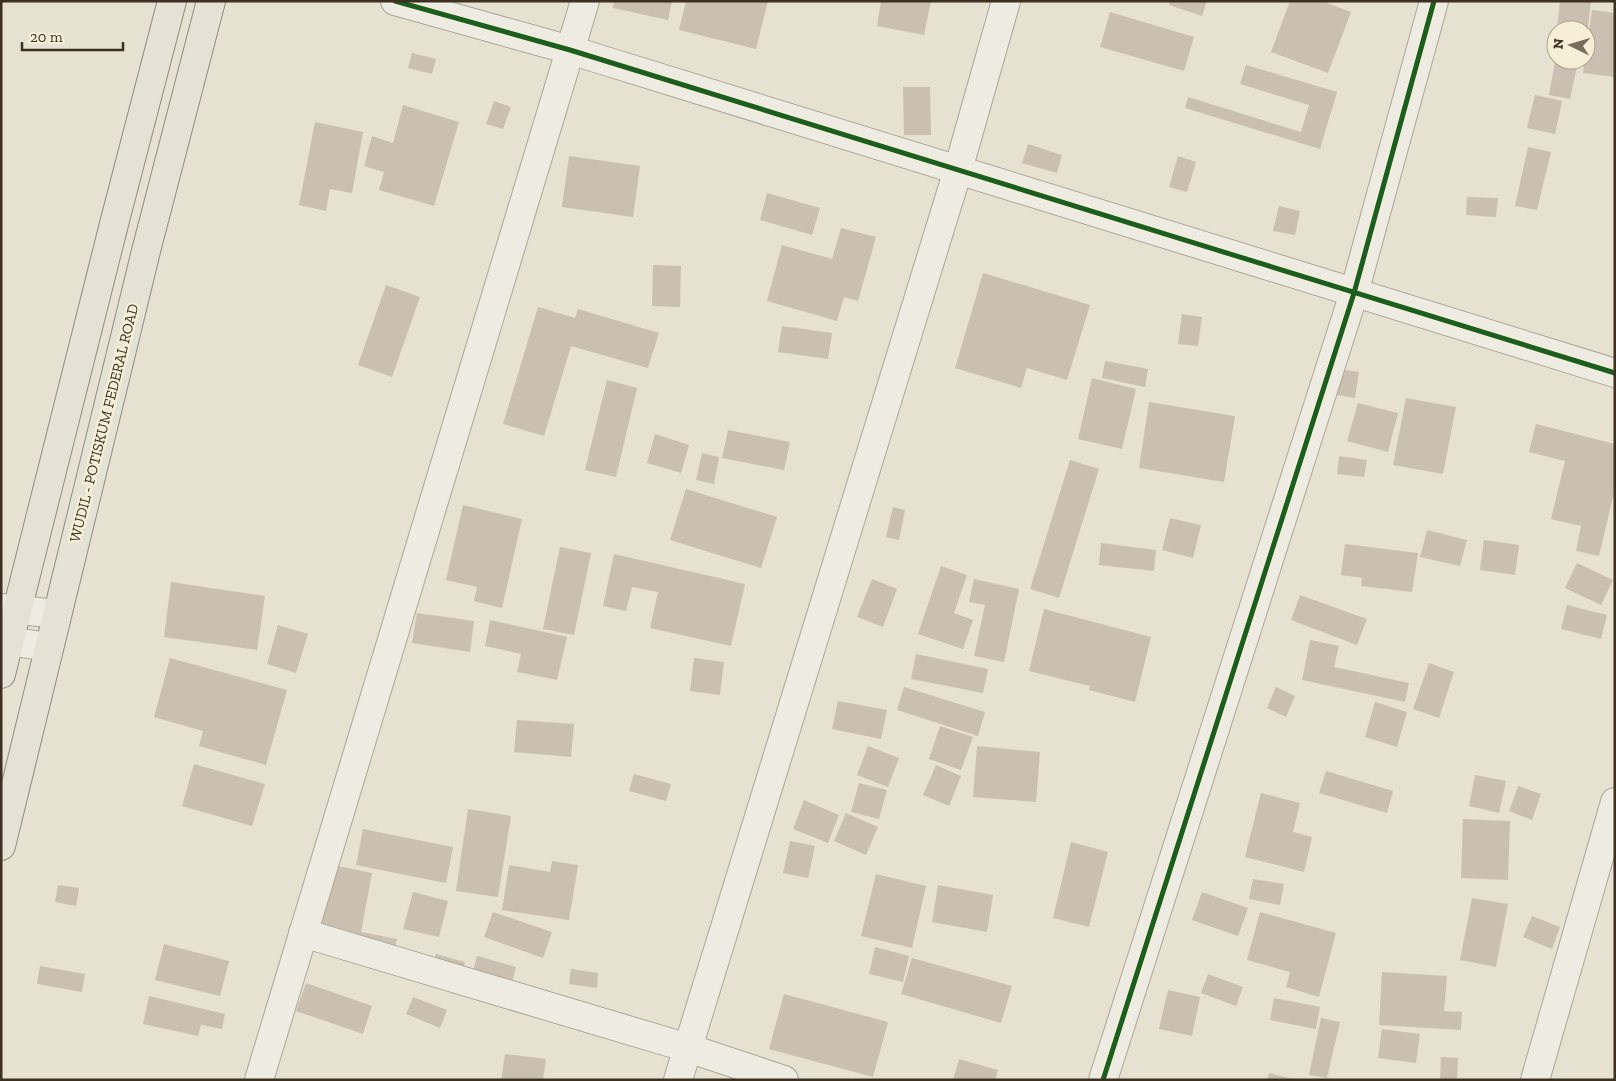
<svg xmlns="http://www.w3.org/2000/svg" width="1616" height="1081" font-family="'Zilla Slab',serif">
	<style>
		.building { fill: #cac0b2 }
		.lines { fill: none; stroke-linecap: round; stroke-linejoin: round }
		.minor-casing { stroke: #aca699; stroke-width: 30 }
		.primary-casing { stroke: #918c80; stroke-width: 30 }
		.minor { stroke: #eeebe2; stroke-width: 28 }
		.primary { stroke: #e5e1d4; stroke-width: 28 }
		.cycleway-casing { stroke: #f5efd8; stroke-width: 8 }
		.cycleway { stroke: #1b5e20; stroke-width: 5 }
		.labels { text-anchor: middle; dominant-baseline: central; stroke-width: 5; stroke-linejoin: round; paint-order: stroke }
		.street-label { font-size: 15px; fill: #3b3021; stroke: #f5efd8 }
	</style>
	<rect width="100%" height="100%" fill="#e6e1d1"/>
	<!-- building -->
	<g class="building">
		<polygon points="614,1 672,1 668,20 613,8"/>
		<polygon points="686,1 768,1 756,49 679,30"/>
		<polygon points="881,1 931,1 924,35 877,26"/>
		<polygon points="1170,1 1207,1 1202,16 1169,5"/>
		<polygon points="1290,1 1322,1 1351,12 1328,73 1271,52"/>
		<polygon points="1560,1 1591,1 1587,35 1586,35 1586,30 1557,30"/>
		<polygon points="1592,10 1615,13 1615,77 1583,73"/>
		<polygon points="1110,12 1194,37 1184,71 1100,47"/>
		<polygon points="412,53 436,59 432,74 408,68"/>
		<polygon points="1555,62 1577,66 1570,99 1549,95"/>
		<polygon points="1246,65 1337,92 1320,149 1185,108 1188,97 1301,132 1309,105 1240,84"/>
		<polygon points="903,87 930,87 931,135 904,135"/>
		<polygon points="1535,95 1562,101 1555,134 1527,128"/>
		<polygon points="494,101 511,107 503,129 486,124"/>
		<polygon points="403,105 459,122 434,206 379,190 384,172 364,166 372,136 393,143"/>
		<polygon points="315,122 363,132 352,193 330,189 326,211 299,205"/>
		<polygon points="1028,144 1062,155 1057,173 1022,163"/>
		<polygon points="1528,147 1551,152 1537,210 1515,206"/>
		<polygon points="569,156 640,166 633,217 562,207"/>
		<polygon points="1178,156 1196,162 1187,192 1169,187"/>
		<polygon points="767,193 820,208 812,235 760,220"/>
		<polygon points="1467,197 1498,198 1496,217 1466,215"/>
		<polygon points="1279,206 1300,211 1295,235 1273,231"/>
		<polygon points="841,228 876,237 858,301 844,297 837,321 767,301 782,245 832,259"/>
		<polygon points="653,265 681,266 680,307 652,306"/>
		<polygon points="983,273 1090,305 1067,380 1027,368 1021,388 955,368"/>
		<polygon points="386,285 420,297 392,377 358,365"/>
		<polygon points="538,307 575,318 578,309 659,333 648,368 571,346 544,436 503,424"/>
		<polygon points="1182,314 1202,317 1198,346 1178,344"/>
		<polygon points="782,326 832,333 828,359 778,352"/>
		<polygon points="1105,361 1148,369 1145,387 1102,378"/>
		<polygon points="1335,368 1359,372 1355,398 1331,394"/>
		<polygon points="1092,378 1136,389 1122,449 1078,439"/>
		<polygon points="607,380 637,388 616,477 585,470"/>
		<polygon points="1406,398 1456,407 1443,474 1393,465"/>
		<polygon points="1149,402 1235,416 1224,482 1139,468"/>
		<polygon points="1358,403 1398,413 1388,452 1347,441"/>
		<polygon points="1536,424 1615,444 1615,488 1599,556 1576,551 1581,526 1551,519 1565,461 1529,452"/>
		<polygon points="728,430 790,442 784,470 722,458"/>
		<polygon points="655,434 689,445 681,473 647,463"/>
		<polygon points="702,453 719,457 714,484 696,480"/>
		<polygon points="1339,456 1367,460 1364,477 1337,474"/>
		<polygon points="1070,460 1099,469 1059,598 1030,589"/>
		<polygon points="686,489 777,517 761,568 670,540"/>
		<polygon points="463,505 522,519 502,608 474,601 477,587 446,580"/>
		<polygon points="893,507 905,510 899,540 886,537"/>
		<polygon points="1170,518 1201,525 1193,558 1162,550"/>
		<polygon points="1427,530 1467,540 1460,566 1420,557"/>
		<polygon points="1484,540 1519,545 1515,575 1480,570"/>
		<polygon points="1101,543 1156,550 1154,571 1099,565"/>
		<polygon points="1345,544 1418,553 1412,592 1361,586 1362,578 1341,575"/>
		<polygon points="560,547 591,553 574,635 543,629"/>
		<polygon points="614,554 745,584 731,646 650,628 658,592 632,587 626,611 603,606"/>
		<polygon points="1577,563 1613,580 1601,605 1565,588"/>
		<polygon points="941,566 967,575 954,613 973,620 963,649 918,634"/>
		<polygon points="872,579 897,589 883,627 857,617"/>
		<polygon points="974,579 1019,589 1004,662 974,656 985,605 969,602"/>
		<polygon points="171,582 265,596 257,650 164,637"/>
		<polygon points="1300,595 1367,619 1357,645 1291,620"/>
		<polygon points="1567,605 1607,615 1601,639 1561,629"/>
		<polygon points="1044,609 1151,637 1135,702 1089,690 1090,686 1029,671"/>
		<polygon points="417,613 474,621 470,652 412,643"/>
		<polygon points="490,620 567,637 557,680 517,672 521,654 485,646"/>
		<polygon points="278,625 308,634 296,673 267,664"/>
		<polygon points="1310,640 1339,646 1334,667 1409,683 1405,702 1302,680"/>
		<polygon points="916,654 988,669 983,693 911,679"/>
		<polygon points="170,658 287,690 266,765 199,746 203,731 154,717"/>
		<polygon points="694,658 724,662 720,695 690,691"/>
		<polygon points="1429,663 1454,672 1439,718 1413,709"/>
		<polygon points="904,687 985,712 978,736 897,710"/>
		<polygon points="1276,687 1295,696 1286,717 1267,708"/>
		<polygon points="838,701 887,710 881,739 832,729"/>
		<polygon points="1375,702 1407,712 1397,747 1365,737"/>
		<polygon points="517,720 574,724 571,757 514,752"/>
		<polygon points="940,726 973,737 961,770 929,759"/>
		<polygon points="868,746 899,758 888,787 857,775"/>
		<polygon points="977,746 1040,752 1036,802 973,797"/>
		<polygon points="194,764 265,784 252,826 182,806"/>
		<polygon points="936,765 961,776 949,806 923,795"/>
		<polygon points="1326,771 1393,791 1387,813 1319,793"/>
		<polygon points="634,774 671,784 666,801 629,791"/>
		<polygon points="1475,775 1506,781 1499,813 1469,806"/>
		<polygon points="859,783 887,790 879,819 851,812"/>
		<polygon points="1518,786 1541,794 1532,820 1509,811"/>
		<polygon points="1261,793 1300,803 1293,832 1312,837 1304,872 1245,857"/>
		<polygon points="804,800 839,815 828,843 793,829"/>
		<polygon points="468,809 511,816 498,897 456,891"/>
		<polygon points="846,813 878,827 866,855 834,841"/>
		<polygon points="1463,819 1510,821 1508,880 1461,878"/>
		<polygon points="363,829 453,847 446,883 356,865"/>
		<polygon points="790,841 815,846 808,878 783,873"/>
		<polygon points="1071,842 1108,852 1089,927 1053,918"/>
		<polygon points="552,861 578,865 569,920 502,910 509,865 550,872"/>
		<polygon points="333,865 372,873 361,932 397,939 394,951 319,936"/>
		<polygon points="876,874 926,886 912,948 861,936"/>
		<polygon points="1253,879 1284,884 1280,905 1249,899"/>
		<polygon points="58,885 79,888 76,906 55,902"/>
		<polygon points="938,885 993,895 987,932 932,922"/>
		<polygon points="413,892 448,901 439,937 403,929"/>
		<polygon points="1202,892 1248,908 1238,936 1192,920"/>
		<polygon points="1472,898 1508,904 1496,967 1460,960"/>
		<polygon points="493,912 552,932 543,958 484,937"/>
		<polygon points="1260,912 1336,933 1319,997 1286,987 1290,972 1247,960"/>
		<polygon points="1532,916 1560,927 1552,949 1523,937"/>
		<polygon points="164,944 229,961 220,996 155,980"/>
		<polygon points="875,947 909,956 903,982 869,974"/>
		<polygon points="436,954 465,962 459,985 429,977"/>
		<polygon points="477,956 516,967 510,990 471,979"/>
		<polygon points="912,958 1012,986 1001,1023 901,994"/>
		<polygon points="40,966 85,974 82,992 37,984"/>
		<polygon points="571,969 598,973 597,988 569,984"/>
		<polygon points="1382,972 1447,976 1444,1011 1462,1012 1461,1030 1379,1025"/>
		<polygon points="1208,974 1243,987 1236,1006 1201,993"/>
		<polygon points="306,983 372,1006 363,1034 296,1011"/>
		<polygon points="1168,990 1200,997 1192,1036 1159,1029"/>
		<polygon points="784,994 888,1022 873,1077 769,1049"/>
		<polygon points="149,996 225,1014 222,1029 201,1025 198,1036 143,1024"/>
		<polygon points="413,997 447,1010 440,1028 406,1014"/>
		<polygon points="1274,998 1320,1007 1316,1029 1270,1020"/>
		<polygon points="1321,1018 1340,1022 1327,1078 1309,1075"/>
		<polygon points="1382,1029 1420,1034 1416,1063 1378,1058"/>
		<polygon points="505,1054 546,1059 543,1080 501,1080"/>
		<polygon points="1441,1057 1458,1058 1457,1080 1440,1080"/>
		<polygon points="959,1059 998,1070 995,1080 953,1080"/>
		<polygon points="1269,1073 1293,1079 1293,1080 1267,1080"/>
	</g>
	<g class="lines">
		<!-- minor casing -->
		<g class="minor-casing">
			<g id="minor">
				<polyline points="395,1 570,50 1615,373"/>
				<polyline points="1,608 57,614"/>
				<polyline points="1,640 49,647"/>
				<polyline points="303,933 688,1048 784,1080"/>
				<polyline points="259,1080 585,1"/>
				<polyline points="678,1080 958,170 1006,1"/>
				<polyline points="1103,1080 1354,293 1434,1"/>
				<polyline points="1535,1080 1615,802"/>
			</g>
		</g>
		<!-- primary casing -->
		<g class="primary-casing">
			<g id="primary">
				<polyline points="1,674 114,224 172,1"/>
				<polyline points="1,846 146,251 211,1"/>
			</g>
		</g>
		<!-- minor -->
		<use href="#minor" class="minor"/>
		<!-- primary -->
		<use href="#primary" class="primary"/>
		<!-- cycleway casing -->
		<g class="cycleway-casing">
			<g id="cycleway">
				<polyline points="395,1 570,50 1615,373"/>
				<polyline points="1103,1080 1354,293 1434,1"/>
			</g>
		</g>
		<!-- cycleway -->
		<use href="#cycleway" class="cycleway"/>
	</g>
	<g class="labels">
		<!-- street labels -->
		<g class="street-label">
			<text transform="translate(104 423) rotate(-76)">WUDIL - POTISKUM FEDERAL ROAD</text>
		</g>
	</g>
	<!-- border -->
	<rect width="1616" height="1081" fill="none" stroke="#3b3021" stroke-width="5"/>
	<!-- north arrow -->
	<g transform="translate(1571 45) rotate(275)"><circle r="24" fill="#f5efd8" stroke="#aba38f"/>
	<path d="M0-4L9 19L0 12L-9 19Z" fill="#776e5f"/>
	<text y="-8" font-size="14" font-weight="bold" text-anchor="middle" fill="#3b3021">N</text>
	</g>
	<!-- scale -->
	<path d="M22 42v8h101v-8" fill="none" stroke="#3b3021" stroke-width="2.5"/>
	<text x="30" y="42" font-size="15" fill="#3b3021" stroke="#f5efd8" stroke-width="4" paint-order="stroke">20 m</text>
</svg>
